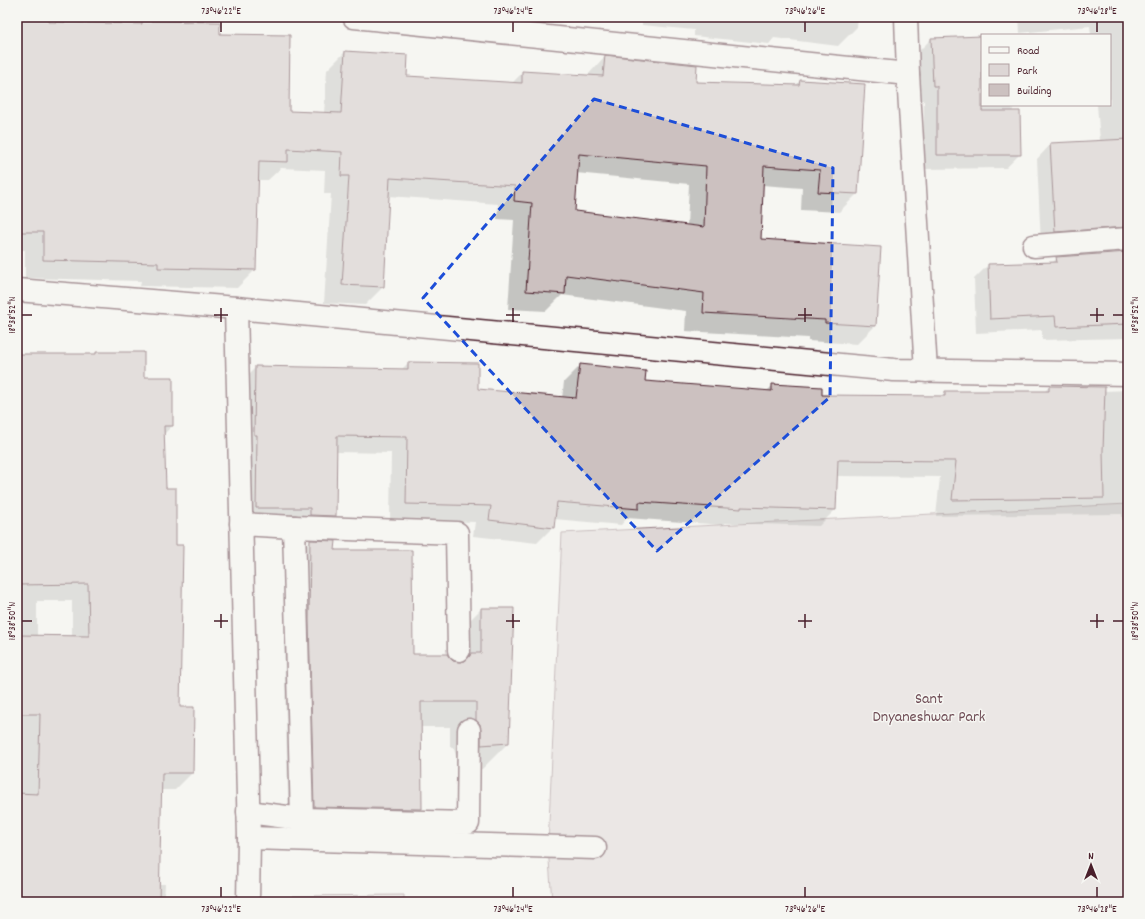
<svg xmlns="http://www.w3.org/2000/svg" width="1145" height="919" font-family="Dekko,sans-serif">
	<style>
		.green { fill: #ddd6d5; stroke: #947a80 }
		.shadow { fill: #0003; fill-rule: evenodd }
		.building { fill: #ccc1c0; stroke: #4a1f2b; fill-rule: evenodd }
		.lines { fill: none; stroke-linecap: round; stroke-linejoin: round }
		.minor-casing { stroke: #4a1f2b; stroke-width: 25 }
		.minor { stroke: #f6f6f2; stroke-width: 22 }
		.marked { fill: none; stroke: #1d4ed8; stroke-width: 3; stroke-dasharray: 8 5; stroke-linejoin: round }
		.ticks { fill: none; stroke: #4a1f2b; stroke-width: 1.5 }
		.labels { text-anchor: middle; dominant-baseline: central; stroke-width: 3; stroke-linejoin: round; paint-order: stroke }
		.park-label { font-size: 16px; fill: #6f4d56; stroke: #f6f6f2 }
		.neatline { fill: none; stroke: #4a1f2b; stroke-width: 1.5 }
		.ticks-label { font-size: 10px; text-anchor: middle; fill: #4a1f2b }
	</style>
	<rect width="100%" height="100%" fill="#f6f6f2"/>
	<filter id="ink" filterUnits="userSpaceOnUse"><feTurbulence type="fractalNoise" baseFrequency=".025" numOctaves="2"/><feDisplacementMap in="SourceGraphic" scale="8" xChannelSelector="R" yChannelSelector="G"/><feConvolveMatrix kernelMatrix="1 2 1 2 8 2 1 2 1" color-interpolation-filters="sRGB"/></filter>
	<g filter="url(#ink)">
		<!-- green -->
		<g class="green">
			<polygon points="1128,504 1128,902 552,902 548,846 562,533"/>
			<polygon points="404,895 404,902 293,902 293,896"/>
		</g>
		<!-- shadow -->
		<g class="shadow">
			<path d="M 17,17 L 25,17 L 48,23 L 140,25 L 142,22 L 219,35 L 288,112 L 324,113 L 327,70 L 345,52 L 406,77 L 512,83 L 523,72 L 587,76 L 605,56 L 695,83 L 795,86 L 800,81 L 857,194 L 839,212 L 801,210 L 802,188 L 762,185 L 760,240 L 875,326 L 857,344 L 808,341 L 808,338 L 685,331 L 686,311 L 562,295 L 546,311 L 508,309 L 514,220 L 497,219 L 498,204 L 388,196 L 383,287 L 365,305 L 324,303 L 331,194 L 324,194 L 325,170 L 281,168 L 268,180 L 257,180 L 255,270 L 237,288 L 140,286 L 141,281 L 25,278 L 25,250 L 17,250 ZM 576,173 L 689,184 L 687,226 L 574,212 Z"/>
			<polygon points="643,17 858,17 857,27 838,46 774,38 769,44 694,36 694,30 642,25"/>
			<polygon points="1019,17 1128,17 1128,338 1042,340 1042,330 976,333 974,279 988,265 1052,263 1057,258 1127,253 1125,246 1041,245 1037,159 1051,144 1100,141 1097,105 1110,105 1110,35 1091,35 1090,26 1020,33"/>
			<polygon points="982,37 982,105 1012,105 1020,154 1006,168 924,169 924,100 919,100 917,53 931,39"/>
			<path d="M 97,353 L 143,378 L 172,426 L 163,435 L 165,489 L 179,708 L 192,773 L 175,790 L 160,790 L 159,884 L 165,884 L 164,902 L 17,902 L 17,355 L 95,355 ZM 37,601 L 72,601 L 72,637 L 37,636 Z"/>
			<polygon points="408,363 477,390 562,398 564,382 581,365 644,381 767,391 773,385 821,396 940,397 945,392 1044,392 1049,387 1104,391 1128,390 1128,520 1122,520 1122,514 936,516 940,477 836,476 835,510 819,526 725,523 723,525 627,518 621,525 554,519 553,527 537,543 473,536 475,522 390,520 391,453 336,452 335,516 319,532 240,524 239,384 256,367 402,369"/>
			<polygon points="310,541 334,551 412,655 456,663 455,635 481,609 508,743 482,769 456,770 456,756 454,749 450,746 450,727 420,727 421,809 395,835 289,832 284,648 285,567"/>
		</g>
		<!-- building -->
		<g class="building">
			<path d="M 17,17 L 49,17 L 49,22 L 142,24 L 142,21 L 220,22 L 220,34 L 290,35 L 289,111 L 341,113 L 345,51 L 408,55 L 407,76 L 522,83 L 522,71 L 603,76 L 605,55 L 697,65 L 696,82 L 799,85 L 800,80 L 865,84 L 858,194 L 818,192 L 820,170 L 764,166 L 761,239 L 881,247 L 876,326 L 825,323 L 825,320 L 703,313 L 704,293 L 566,275 L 565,294 L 526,291 L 532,203 L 514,201 L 515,186 L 390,178 L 384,287 L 342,285 L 349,176 L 341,176 L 342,152 L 288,149 L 288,162 L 259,161 L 256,270 L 158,268 L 158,263 L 43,260 L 43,232 L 17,232 ZM 579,154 L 706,166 L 704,227 L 575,211 Z"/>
			<polygon points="982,36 982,111 1020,111 1021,155 937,155 937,86 933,86 931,38"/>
			<polygon points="1128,139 1128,227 1055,232 1050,143"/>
			<polygon points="1128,252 1128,324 1056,327 1055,316 990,319 988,264 1057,262 1056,257"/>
			<polygon points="96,352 144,352 144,377 173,377 173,426 164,426 166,488 176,488 176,545 183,545 180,707 194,707 193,773 162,773 159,902 17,902 17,793 38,794 40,714 17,714 17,635 89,636 88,584 17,585 17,354 96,354"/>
			<polygon points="408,362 478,363 478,389 576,398 580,364 646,371 645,381 772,391 772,384 822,387 822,395 945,396 945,391 1049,391 1049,386 1105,387 1103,451 1104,498 952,500 956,461 838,460 836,510 741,507 741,509 639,502 639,509 557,502 554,528 489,520 491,506 406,504 407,437 337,436 336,516 310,515 310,508 256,508 257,435 254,435 255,366 408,369"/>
			<polygon points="310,540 336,541 335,550 412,550 413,654 447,654 449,657 453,661 460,662 465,661 470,656 471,653 481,653 481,608 514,608 509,743 481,745 481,730 480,724 476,720 476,702 421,702 422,809 314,807 309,622"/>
		</g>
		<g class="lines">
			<!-- minor casing -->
			<g class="minor-casing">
				<g id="minor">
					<polyline points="354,17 908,74"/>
					<polyline points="906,17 908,74 926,371"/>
					<polyline points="1034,246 1128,239"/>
					<polyline points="17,290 236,308 894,370 1128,374"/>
					<polyline points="236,308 249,838 248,902"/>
					<polyline points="241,524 294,527"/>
					<polyline points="248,812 302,819 294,527 457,533 459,650"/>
					<polyline points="302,819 468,823 469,730"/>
					<polyline points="249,838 595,848"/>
				</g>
			</g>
			<!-- minor -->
			<use href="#minor" class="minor"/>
		</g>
	</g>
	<!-- marked area -->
	<path d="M0 0H1145V919H0ZM 594,99 L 833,168 L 830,397 L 657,551 L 423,298 Z" fill="#f6f6f2" fill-opacity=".55" fill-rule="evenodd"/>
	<path class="marked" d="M 594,99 L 833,168 L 830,397 L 657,551 L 423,298 Z"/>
	<!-- ticks -->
	<path class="ticks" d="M 221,22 L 221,32M 513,22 L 513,32M 805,22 L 805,32M 1097,22 L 1097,32M 221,308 L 221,322M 513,308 L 513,322M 805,308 L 805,322M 1097,308 L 1097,322M 22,315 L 32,315M 214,315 L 228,315M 506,315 L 520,315M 798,315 L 812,315M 1090,315 L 1104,315M 1113,315 L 1123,315M 221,614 L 221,628M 513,614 L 513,628M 805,614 L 805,628M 1097,614 L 1097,628M 22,621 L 32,621M 214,621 L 228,621M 506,621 L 520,621M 798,621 L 812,621M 1090,621 L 1104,621M 1113,621 L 1123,621M 221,887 L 221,897M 513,887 L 513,897M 805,887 L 805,897M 1097,887 L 1097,897"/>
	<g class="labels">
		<!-- park labels -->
		<g class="park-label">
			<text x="929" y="699">Sant<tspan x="929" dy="18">Dnyaneshwar Park</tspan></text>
		</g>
	</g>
	<!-- margin -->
	<rect width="1145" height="919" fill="none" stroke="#f6f6f2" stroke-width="44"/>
	<!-- legend -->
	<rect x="981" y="34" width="130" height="72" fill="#f6f6f2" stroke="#b1a0a2"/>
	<rect x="989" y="47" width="20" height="6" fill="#f6f6f2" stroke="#b1a0a2"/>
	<text x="1017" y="54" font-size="12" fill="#4a1f2b">Road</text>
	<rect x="989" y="64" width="20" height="12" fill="#ddd6d5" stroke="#b1a0a2"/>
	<text x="1017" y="74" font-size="12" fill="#4a1f2b">Park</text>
	<rect x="989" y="84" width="20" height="12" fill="#ccc1c0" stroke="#b1a0a2"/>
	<text x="1017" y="94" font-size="12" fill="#4a1f2b">Building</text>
	<!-- north arrow -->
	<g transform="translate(1091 865)" stroke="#f6f6f2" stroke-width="3" paint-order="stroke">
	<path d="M0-3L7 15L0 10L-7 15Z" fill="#4a1f2b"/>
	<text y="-6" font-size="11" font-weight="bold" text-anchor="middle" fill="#4a1f2b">N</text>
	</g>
	<rect x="22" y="22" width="1101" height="875" class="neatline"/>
	<g class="ticks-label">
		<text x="221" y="14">73°46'22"E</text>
		<text x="513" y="14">73°46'24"E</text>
		<text x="805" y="14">73°46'26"E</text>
		<text x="1097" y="14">73°46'28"E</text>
		<text transform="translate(11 315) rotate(-90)" y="4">18°38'52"N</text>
		<text transform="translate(1134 315) rotate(-90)" y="4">18°38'52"N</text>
		<text transform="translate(11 621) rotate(-90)" y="4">18°38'50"N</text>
		<text transform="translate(1134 621) rotate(-90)" y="4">18°38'50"N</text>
		<text x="221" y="912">73°46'22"E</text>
		<text x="513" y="912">73°46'24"E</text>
		<text x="805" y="912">73°46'26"E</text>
		<text x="1097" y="912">73°46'28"E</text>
	</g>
</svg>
